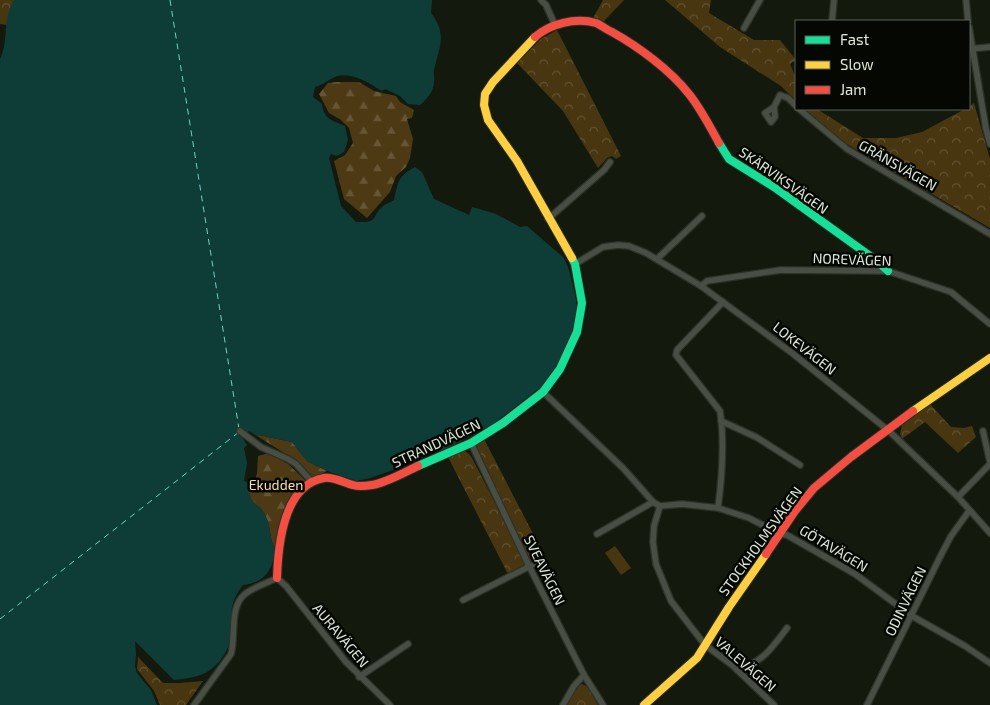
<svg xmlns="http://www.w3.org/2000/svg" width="990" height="705" font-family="'Exo 2',sans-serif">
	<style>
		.forest { fill: url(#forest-firs) }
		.park { fill: url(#park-crowns) }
		.garden { fill: #483610 }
		.water { fill: #0e3d38 }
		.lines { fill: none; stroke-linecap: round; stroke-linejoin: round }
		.ferry { stroke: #6fd2c7; stroke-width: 1; stroke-dasharray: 6 5; stroke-linecap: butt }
		.street-casing { stroke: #2d3229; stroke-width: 8 }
		.fast-casing { stroke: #2d3229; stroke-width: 10 }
		.slow-casing { stroke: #2d3229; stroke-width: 10 }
		.jam-casing { stroke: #2d3229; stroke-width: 10 }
		.street { stroke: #484e44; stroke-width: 5.5 }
		.fast { stroke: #16e098; stroke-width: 8 }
		.slow { stroke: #ffcf43; stroke-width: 8 }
		.jam { stroke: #f24e42; stroke-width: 8 }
		.labels { text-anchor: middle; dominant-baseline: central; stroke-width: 5; stroke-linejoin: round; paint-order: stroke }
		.street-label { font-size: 14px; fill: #dee7d8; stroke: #040702 }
		.park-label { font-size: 14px; fill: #fda; stroke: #040702 }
	</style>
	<defs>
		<pattern id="forest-firs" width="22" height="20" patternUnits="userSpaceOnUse" patternTransform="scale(1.25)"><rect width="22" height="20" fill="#4d3914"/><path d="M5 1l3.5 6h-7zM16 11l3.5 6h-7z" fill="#665635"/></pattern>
		<pattern id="park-crowns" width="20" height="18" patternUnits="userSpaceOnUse" patternTransform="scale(1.25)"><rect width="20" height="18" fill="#483610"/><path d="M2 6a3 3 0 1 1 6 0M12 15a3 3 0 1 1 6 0" fill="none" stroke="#625332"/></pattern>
	</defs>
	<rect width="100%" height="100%" fill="#131a0d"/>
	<!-- forest -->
	<g class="forest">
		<polygon points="337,82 359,82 374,91 396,96 400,102 414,110 412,118 407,119 413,139 410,158 406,167 396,176 390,192 367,218 344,199 334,161 345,155 353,143 349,128 341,120 329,113 319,94 328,83"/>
		<polygon points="259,435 292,442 307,461 327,471 313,478 297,461 257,436"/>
		<path d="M 269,453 L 288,464 L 307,482 L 292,498 L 275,548 C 269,539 271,527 266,517 C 259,500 247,508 249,483 L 254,484 L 257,473 L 258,456 Z"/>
	</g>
	<!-- park -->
	<g class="park">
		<polygon points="0,0 18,0 7,25 0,24"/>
		<polygon points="603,0 624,0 603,22 593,18"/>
		<polygon points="665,0 711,0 709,13 754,40 780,40 796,60 790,64 796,78 796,101 781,86 720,47"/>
		<polygon points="557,30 621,156 616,159 612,156 607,158 598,168 563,111 517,63 541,39"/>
		<polygon points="974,103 990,159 990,228 833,136 804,109 817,109 863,138 896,138 922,132 965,109 969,109 969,107"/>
		<polygon points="930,404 951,427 964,428 972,426 976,437 958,453 925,422 902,439 900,434 902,425"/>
		<polygon points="484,439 544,555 530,562 476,452 475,444"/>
		<polygon points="464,450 471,456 527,565 508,574 448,457"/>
		<polygon points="138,657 163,683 180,683 203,681 186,705 160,705 154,691 137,669"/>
		<polygon points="582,684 588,687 598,705 565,705 573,689"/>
	</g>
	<!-- garden -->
	<polygon class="garden" points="615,546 631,568 621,575 605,553"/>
	<!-- water -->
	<path class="water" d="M 14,0 L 432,0 L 431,13 C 448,35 439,47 434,70 C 433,74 435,77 434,82 C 434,91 427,99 420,105 L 408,104 L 400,96 L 385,89 L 382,91 C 369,83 353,72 337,76 C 329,79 323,85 315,87 L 313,97 L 322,104 C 324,120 332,120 345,126 L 348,140 L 344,152 L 337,156 L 331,154 L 329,158 L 341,206 L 356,222 C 379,223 370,218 383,206 C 386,204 391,202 394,200 C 398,182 398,176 415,167 L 422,172 L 434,199 L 469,215 L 472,207 L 496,214 L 520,227 L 527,226 L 564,258 L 569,270 L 576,299 L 577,313 L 574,328 L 565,349 L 555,368 L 542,386 L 493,424 L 442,451 L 430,450 L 424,447 L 416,449 L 393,470 L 370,478 L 357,481 L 327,471 L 307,461 L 292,442 L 259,435 L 257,436 L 249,431 L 243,439 L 247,445 L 244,448 L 247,463 L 244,481 L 249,483 C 247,508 259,500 266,517 C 271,527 269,539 275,548 C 273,570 266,582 243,585 C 228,604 232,614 231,637 C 230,644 227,649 224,655 C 210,676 197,677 174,680 L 135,641 L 136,654 L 135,666 L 137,673 L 151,690 L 157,705 L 0,705 L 0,59 C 9,43 2,18 14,0 Z"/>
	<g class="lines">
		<!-- ferry -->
		<g class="ferry">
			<polyline points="170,0 239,429"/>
			<polyline points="0,619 239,432"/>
		</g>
		<!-- street casing -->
		<g class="street-casing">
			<g id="street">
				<polyline points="541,0 546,5 555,25"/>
				<polyline points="966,0 968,21"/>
				<polyline points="832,21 834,0"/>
				<polyline points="969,27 986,129 990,144"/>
				<polyline points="744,28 760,0"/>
				<polyline points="969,49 990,47"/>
				<polyline points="774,107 775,117 771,122 765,113 774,107 780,95 788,98 796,106"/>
				<polyline points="799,109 847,149 990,234"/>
				<polyline points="548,219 604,170 610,162"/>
				<polyline points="657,259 702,216"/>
				<polyline points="575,264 603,247 618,245 629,246 646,253 701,286 792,353 889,431 958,497 990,533"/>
				<polyline points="701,286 707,281 781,270 888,271 951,292 990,324"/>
				<polyline points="543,392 623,468 653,502 660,506 682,504 718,508 749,518 780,534 787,535 855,574 912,616 965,646 990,663"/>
				<polyline points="721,421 756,437 800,465"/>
				<polyline points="240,431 261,447 288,459 296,464 312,482"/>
				<polyline points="983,431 990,462"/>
				<polyline points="471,443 529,566 584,675 603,705"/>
				<polyline points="958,497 990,464"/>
				<polyline points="660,506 654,526 653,542 656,564 671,601 705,645 732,665 774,705"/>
				<path d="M 718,508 C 722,477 725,443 720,411 L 676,355 L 677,350 L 723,302"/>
				<polyline points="597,534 653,502"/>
				<polyline points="463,600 540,561"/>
				<path d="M 737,670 C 763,662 771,649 787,628"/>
				<polyline points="359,677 408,644"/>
				<path d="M 194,705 L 231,654 C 236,636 229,607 245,594 C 254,587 267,583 277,578 L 286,586 L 346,662 L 390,705"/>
				<polyline points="563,705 574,686 584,675"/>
				<polyline points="867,705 941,555 951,536 969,511"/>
			</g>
		</g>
		<!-- fast casing -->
		<g class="fast-casing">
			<g id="fast">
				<polyline points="719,143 729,159 774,187 877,261 888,271"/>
				<polyline points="418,466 471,443 503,423 543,392 560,369 577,332 582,303 575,264 572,258"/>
			</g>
		</g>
		<!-- slow casing -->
		<g class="slow-casing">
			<g id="slow">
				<polyline points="535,37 493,82 485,94 484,105 488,120 517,161 572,258"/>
				<polyline points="913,411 990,358"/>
				<polyline points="644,705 697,658 729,607 766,554"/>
			</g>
		</g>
		<!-- jam casing -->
		<g class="jam-casing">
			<g id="jam">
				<path d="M 535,37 C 550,24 575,17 596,23 C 601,25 607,30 612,32 C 639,47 670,70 689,94 C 701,109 710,127 719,143"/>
				<polyline points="766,554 795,511 814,488 851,457 913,411"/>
				<path d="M 277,578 C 278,546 283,485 324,478 C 332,476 345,483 353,485 C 359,487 366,486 372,485 C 386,483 405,472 418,466"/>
			</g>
		</g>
		<!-- street -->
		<use href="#street" class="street"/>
		<!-- fast -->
		<use href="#fast" class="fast"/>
		<!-- slow -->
		<use href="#slow" class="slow"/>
		<!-- jam -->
		<use href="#jam" class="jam"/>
	</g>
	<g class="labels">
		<!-- street labels -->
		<g class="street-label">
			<text transform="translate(898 165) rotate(30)">GRÄNSVÄGEN</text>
			<text transform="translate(784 180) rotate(35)">SKÄRVIKSVÄGEN</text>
			<text transform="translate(852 259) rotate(2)">NOREVÄGEN</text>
			<text transform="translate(805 348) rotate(38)">LOKEVÄGEN</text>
			<text transform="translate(436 443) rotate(-25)">STRANDVÄGEN</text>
			<text transform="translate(760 541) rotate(-54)">STOCKHOLMSVÄGEN</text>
			<text transform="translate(834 548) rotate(31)">GÖTAVÄGEN</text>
			<text transform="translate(545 570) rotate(64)">SVEAVÄGEN</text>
			<text transform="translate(905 601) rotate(-64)">ODINVÄGEN</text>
			<text transform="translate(341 635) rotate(50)">AURAVÄGEN</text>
			<text transform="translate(746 664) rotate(41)">VALEVÄGEN</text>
		</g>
		<!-- park labels -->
		<g class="park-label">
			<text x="276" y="484">Ekudden</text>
		</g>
	</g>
	<!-- legend -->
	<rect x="795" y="20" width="175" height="90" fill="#040702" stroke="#5b6158"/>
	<rect x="805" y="36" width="25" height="8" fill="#16e098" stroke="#5b6158"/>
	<text x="840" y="45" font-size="15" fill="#dee7d8">Fast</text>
	<rect x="805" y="61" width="25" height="8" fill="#ffcf43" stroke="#5b6158"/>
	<text x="840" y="70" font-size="15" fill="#dee7d8">Slow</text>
	<rect x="805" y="86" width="25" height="8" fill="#f24e42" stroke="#5b6158"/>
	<text x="840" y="95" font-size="15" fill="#dee7d8">Jam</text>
</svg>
